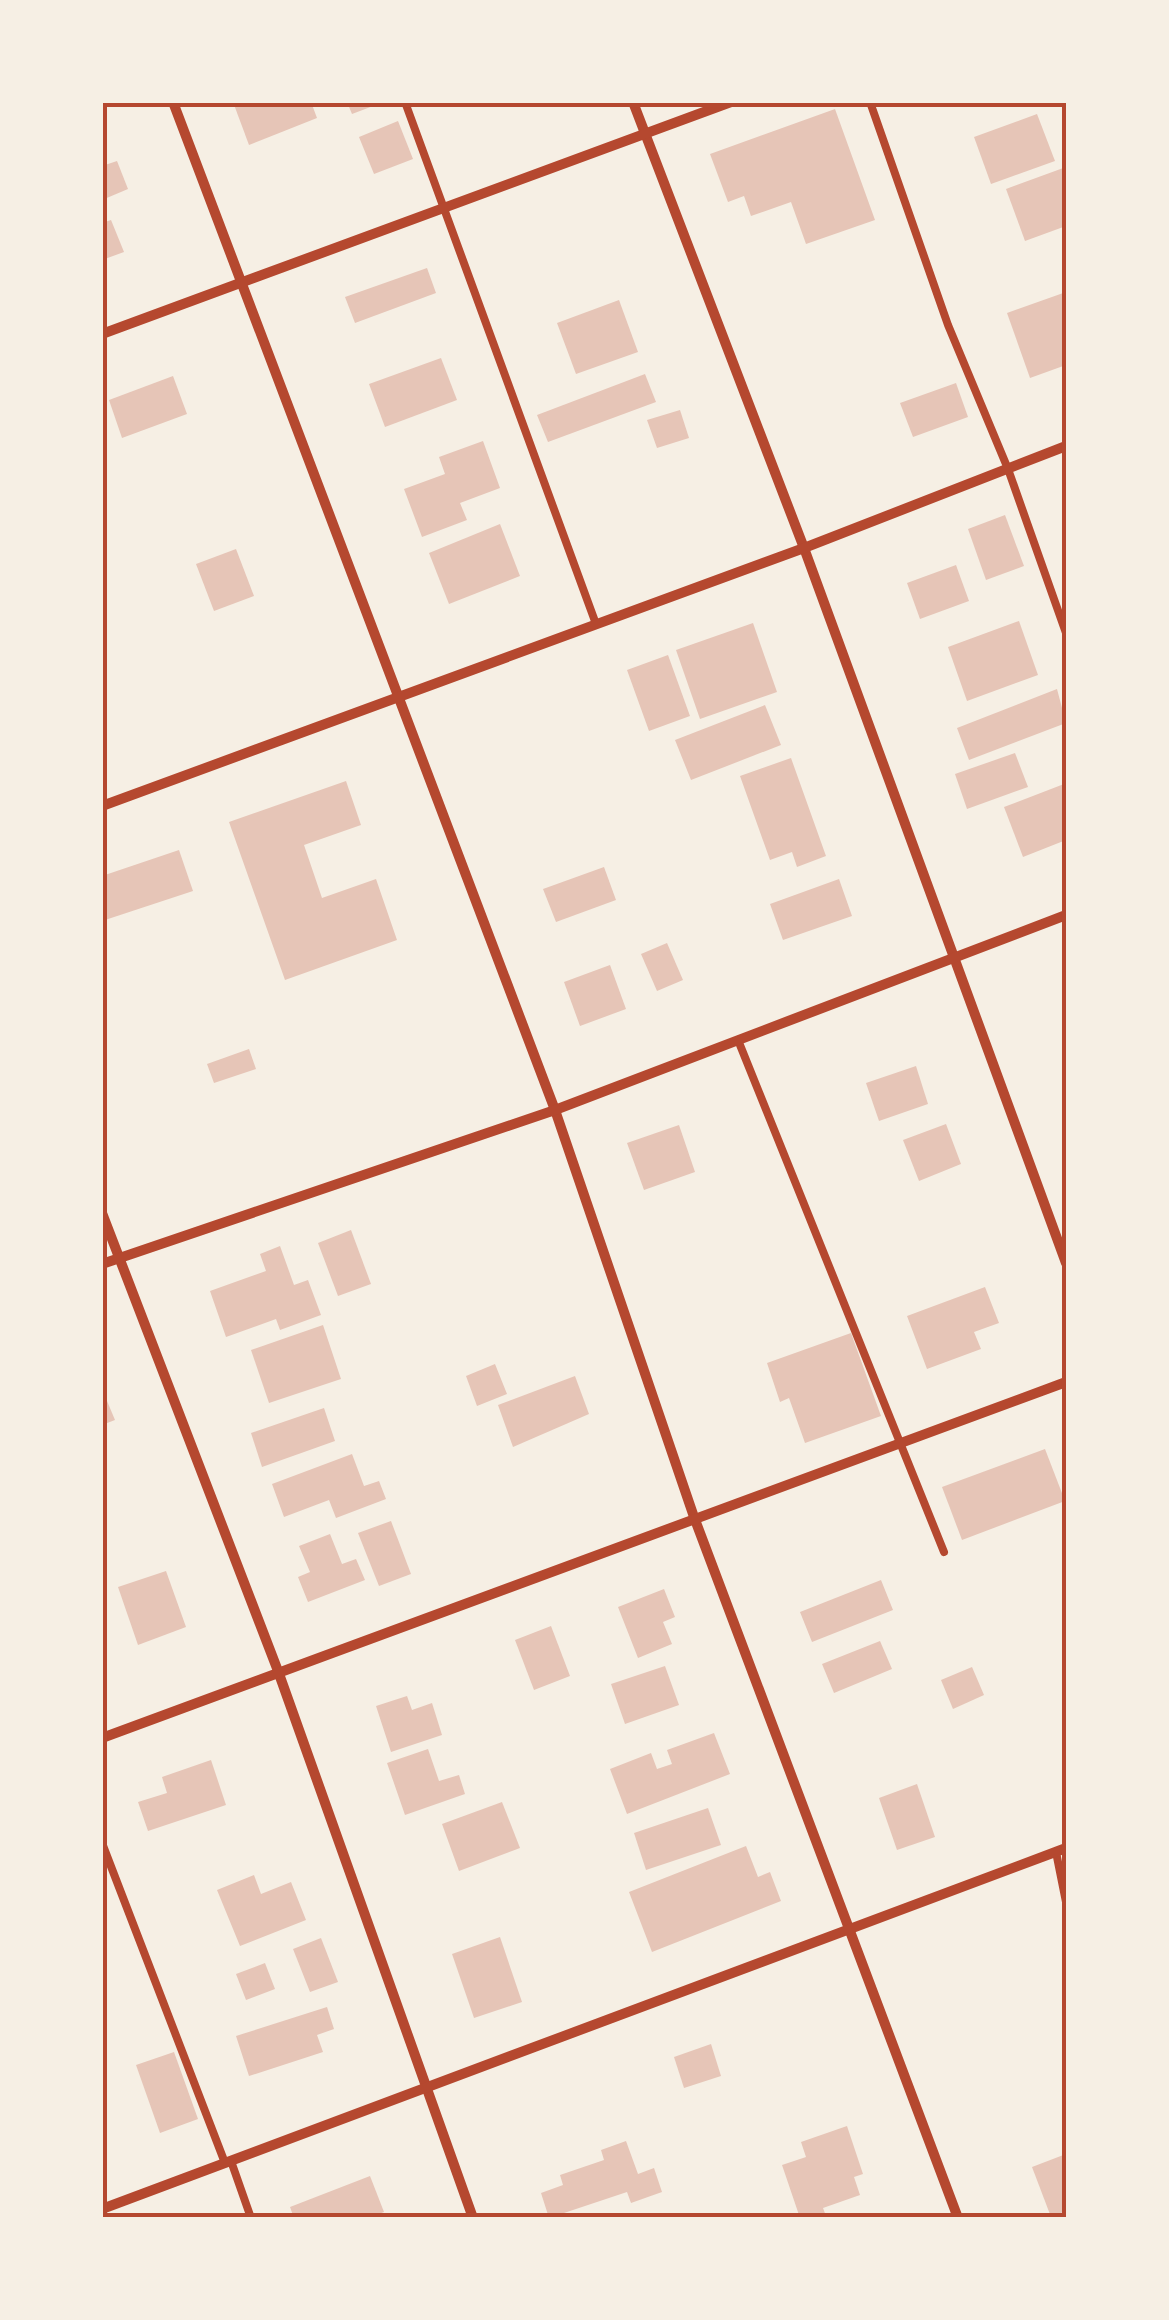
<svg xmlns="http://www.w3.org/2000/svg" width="1169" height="2320" font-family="'DM Sans',sans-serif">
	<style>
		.building { fill: #e6c5b7 }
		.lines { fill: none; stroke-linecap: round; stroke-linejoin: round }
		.service { stroke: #b5482f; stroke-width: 8 }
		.minor { stroke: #b5482f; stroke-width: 10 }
		.neatline { fill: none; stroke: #b5482f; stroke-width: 4 }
	</style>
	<rect width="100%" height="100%" fill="#f6efe4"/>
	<!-- building -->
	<g class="building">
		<polygon points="233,102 311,102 317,118 249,145"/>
		<polygon points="347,102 381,102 381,103 352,114"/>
		<polygon points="835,109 875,220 806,244 791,202 751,216 744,196 728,202 710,154"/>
		<polygon points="1037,114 1055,161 991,184 974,137"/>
		<polygon points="398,121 413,159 374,174 359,137"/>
		<polygon points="117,161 128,189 102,200 102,166"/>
		<polygon points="1066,167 1066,226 1025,241 1006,189"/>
		<polygon points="111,220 124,252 102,260 102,223"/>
		<polygon points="427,268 436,293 355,323 345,297"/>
		<polygon points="1066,292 1066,365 1030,378 1007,313"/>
		<polygon points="619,300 638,352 576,374 557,323"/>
		<polygon points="441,358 457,400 385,427 369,384"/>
		<polygon points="645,374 656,402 548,442 537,415"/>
		<polygon points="173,376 187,414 122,438 109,400"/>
		<polygon points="956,383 968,417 913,437 900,403"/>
		<polygon points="680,410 689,438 657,448 647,420"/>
		<polygon points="483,441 500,488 460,503 467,520 422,537 404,489 445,474 439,457"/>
		<polygon points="1005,515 1024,566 986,580 968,529"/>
		<polygon points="500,524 520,576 449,604 429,553"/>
		<polygon points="236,549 254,596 214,611 196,564"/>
		<polygon points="956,565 969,601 920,619 907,583"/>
		<polygon points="1019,621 1038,675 967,701 948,647"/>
		<polygon points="753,623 777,692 700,719 676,650"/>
		<polygon points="668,655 690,716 649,731 627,670"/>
		<polygon points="1057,689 1066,723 969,760 957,728"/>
		<polygon points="765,705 781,745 691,780 675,740"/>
		<polygon points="1015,753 1028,787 967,809 955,774"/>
		<polygon points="791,758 826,856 797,867 792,852 770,860 740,776"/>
		<polygon points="346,781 361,825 304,845 322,898 376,879 397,940 285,980 229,822"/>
		<polygon points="1064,784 1066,840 1023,857 1004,807"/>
		<polygon points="179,850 193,891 102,921 102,876"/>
		<polygon points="604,867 616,900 556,922 543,889"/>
		<polygon points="839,879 852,916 783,940 770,904"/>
		<polygon points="667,943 683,980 657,991 641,954"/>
		<polygon points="610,965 626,1009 580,1026 564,982"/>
		<polygon points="249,1049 256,1069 214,1083 207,1064"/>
		<polygon points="916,1066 928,1104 879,1121 866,1083"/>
		<polygon points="946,1124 961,1164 919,1181 903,1140"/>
		<polygon points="679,1125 695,1172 644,1190 627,1143"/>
		<polygon points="351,1230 371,1284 338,1296 318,1243"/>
		<polygon points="280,1246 294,1285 308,1280 321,1315 280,1330 276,1319 226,1337 210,1291 266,1271 260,1254"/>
		<polygon points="985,1287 999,1323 974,1332 981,1349 927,1369 907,1316"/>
		<polygon points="323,1325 341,1379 269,1403 251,1350"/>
		<polygon points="851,1333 881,1416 805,1443 789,1398 780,1402 767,1363"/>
		<polygon points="495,1364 507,1394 477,1406 466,1376"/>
		<polygon points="575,1376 589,1414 513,1447 498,1405"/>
		<polygon points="102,1389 115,1420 102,1425"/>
		<polygon points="324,1408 335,1441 262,1467 251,1433"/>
		<polygon points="1045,1449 1065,1501 962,1540 942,1487"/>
		<polygon points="352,1454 364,1486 379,1481 386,1499 336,1518 329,1500 284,1517 272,1484"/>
		<polygon points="391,1521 411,1574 379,1586 358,1533"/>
		<polygon points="330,1534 342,1564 356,1559 365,1580 308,1602 298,1577 310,1572 299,1546"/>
		<polygon points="166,1571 186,1627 138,1645 118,1587"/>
		<polygon points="881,1580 893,1610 812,1642 800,1612"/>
		<polygon points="664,1589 675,1617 663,1622 672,1644 638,1658 618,1607"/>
		<polygon points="551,1626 570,1676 534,1690 515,1640"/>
		<polygon points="880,1641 892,1669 834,1693 822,1664"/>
		<polygon points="665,1666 679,1705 625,1724 611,1684"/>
		<polygon points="972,1667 984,1695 953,1709 941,1680"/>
		<polygon points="407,1696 412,1710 432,1703 442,1735 391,1752 376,1706"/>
		<polygon points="714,1733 730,1774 627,1814 610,1769 651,1753 657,1769 672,1764 667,1750"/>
		<polygon points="428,1749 439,1781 459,1775 465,1794 405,1815 387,1763"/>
		<polygon points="211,1760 226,1805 148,1831 138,1802 167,1793 162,1777"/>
		<polygon points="917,1784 935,1837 897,1850 879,1798"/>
		<polygon points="502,1802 520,1848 459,1871 442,1824"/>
		<polygon points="708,1808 721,1845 646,1870 634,1833"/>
		<polygon points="746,1846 758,1877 770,1872 781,1901 652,1952 629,1892"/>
		<polygon points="254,1875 261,1894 291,1882 306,1920 240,1946 217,1890"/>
		<polygon points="500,1937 522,2002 474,2018 452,1954"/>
		<polygon points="321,1938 338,1982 310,1992 293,1949"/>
		<polygon points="265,1963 275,1989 246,2000 236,1974"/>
		<polygon points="327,2007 334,2029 317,2035 323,2052 249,2076 236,2036"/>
		<polygon points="711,2044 721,2076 684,2088 674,2057"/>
		<polygon points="174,2052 198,2119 160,2133 136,2065"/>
		<polygon points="847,2126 863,2174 854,2177 860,2195 823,2208 826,2216 800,2218 782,2165 806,2157 801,2142"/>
		<polygon points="626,2141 638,2174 654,2168 662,2192 631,2203 627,2192 549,2218 541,2193 563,2185 560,2175 604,2160 601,2150"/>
		<polygon points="1066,2154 1066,2211 1051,2217 1032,2167"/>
		<polygon points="370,2176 384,2212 369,2218 294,2218 290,2207"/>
	</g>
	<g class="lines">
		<!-- service -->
		<g class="service">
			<polyline points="405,102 596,624"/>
			<polyline points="870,102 948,325 1008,469 1066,633"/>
			<polyline points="738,1040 944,1552"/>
			<polyline points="102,1843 225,2163"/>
			<polyline points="1056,1852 1066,1902"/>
			<polyline points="231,2161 251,2218"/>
		</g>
		<!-- minor -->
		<g class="minor">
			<polyline points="173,102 555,1110 694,1517 958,2218"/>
			<polyline points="633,102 804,548 1066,1263"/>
			<polyline points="102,334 731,102"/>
			<polyline points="102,806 804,548 1066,446"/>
			<polyline points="102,1213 278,1671 473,2218"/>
			<polyline points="102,1264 555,1110 1066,915"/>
			<polyline points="102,1738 1066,1382"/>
			<polyline points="102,2209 1066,1848"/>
		</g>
	</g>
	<!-- border -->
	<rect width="1169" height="2320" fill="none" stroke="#f6efe4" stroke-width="210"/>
	<rect x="105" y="105" width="959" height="2110" class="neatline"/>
</svg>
